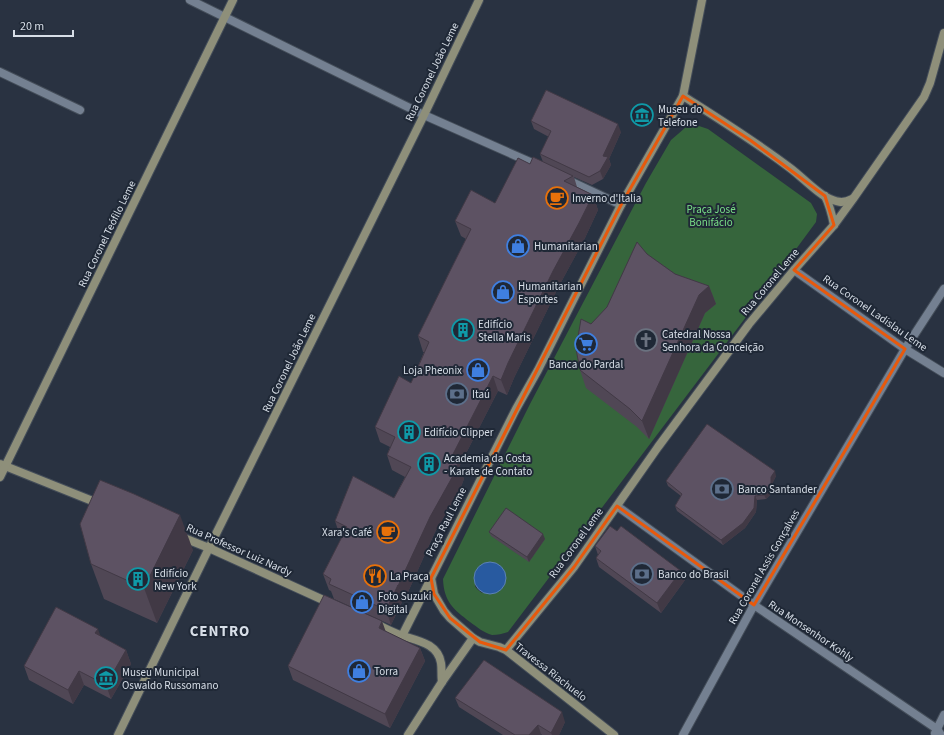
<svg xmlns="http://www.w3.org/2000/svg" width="944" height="735" font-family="'Source Sans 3',sans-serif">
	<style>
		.green { fill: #36653c; fill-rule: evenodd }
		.water { fill: #285aa0; stroke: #5c82b5 }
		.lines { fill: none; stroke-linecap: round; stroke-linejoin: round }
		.lane-casing { stroke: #444d59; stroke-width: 10 }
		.street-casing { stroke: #444d59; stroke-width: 10 }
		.secondary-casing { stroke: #444d59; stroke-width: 10 }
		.lane { stroke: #748091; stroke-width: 8 }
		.street { stroke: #748091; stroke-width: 8 }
		.secondary { stroke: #8e8f7a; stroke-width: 8 }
		.wall { fill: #504755 }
		.shaded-wall { fill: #413945 }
		.building { fill: #5d5263; stroke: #413945 }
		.marked { fill: none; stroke: #e8590c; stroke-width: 3; stroke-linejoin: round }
		.labels { text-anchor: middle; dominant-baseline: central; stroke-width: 4; stroke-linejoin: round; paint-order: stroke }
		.street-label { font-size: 11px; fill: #d7dee7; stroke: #1f2836 }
		.poi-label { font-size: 11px; fill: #d7dee7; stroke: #1f2836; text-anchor: start }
		.park-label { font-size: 11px; fill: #79df87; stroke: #1f2836 }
		.district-label { font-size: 15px; font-weight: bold; letter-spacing: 1px; fill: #d7dee7; stroke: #1f2836 }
	</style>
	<rect width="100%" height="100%" fill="#293241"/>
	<!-- green -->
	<path class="green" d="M 691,125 L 696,125 L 708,129 L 811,203 L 817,214 L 816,222 L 746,317 L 508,632 C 502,634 498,635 492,635 C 484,633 477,627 470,622 C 453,609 444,602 443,579 L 530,404 L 617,238 L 646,183 L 671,140 L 678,134 L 686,127 ZM 487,563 C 498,565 503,567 506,578 L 482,593 C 480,591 476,589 475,586 C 475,584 475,581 475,579 C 476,569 477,566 487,563 Z"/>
	<!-- water -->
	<circle class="water" cx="490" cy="578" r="16"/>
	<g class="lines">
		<!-- lane casing -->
		<g class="lane-casing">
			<polyline id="lane" points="0,72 80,110"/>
		</g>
		<!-- street casing -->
		<g class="street-casing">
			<g id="street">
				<polyline points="190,0 424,115 539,166"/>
				<polyline points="568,180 621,205"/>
				<polyline points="794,270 905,349 944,373"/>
				<polyline points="617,506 754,605 937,729 941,735"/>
				<polyline points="935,733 944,715"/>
				<polyline points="683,735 754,605 905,349 944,289"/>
			</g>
		</g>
		<!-- secondary casing -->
		<g class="secondary-casing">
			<g id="secondary">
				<path d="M 683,96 C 719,119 756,142 790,168 C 802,177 815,191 826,197 C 836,202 843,204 852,199"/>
				<path d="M 825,196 C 830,206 832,215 834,225"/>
				<polyline points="0,464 100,504"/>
				<polyline points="0,477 233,0"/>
				<polyline points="179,536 209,548 332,604"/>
				<polyline points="431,578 434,594 444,611 450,618 473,638 480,642 499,647 506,650 614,735"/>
				<path d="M 375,623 C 384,628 394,633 403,636 C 419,641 438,644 441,663 C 442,669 441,676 442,682"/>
				<polyline points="402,636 516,409 538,370 621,205 683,96 702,0"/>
				<polyline points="506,650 574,567 658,447 749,324 794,270 834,225 853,199 924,97 930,83 944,33"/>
				<polyline points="118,735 209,548 424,115 479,0"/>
				<polyline points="408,735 442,682 473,638"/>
			</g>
		</g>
		<!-- lane -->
		<use href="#lane" class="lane"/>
		<!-- street -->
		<use href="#street" class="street"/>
		<!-- secondary -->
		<use href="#secondary" class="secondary"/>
	</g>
	<!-- wall -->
	<g class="wall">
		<polygon points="531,121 621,132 609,159 611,165 603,179 592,185 574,177 577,187 593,195 598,210 585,238 559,286 514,378 507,395 498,391 459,467 464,479 460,489 435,532 404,601 403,600 391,625 334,599 331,591 329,590 323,574 342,537 340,536 335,521 394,498 405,477 392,470 387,455 390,447 380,442 375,427 411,383 424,352 423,352 418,336 466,239 461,236 455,221 495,203 530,164 543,162 540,154 549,137 534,129"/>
		<polygon points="647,254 675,274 709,286 716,304 705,313 649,439 637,427 586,388 580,370 607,307"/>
		<polygon points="776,476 773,482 773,492 766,499 757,500 756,512 745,528 723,545 677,511 675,506 681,496 668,486 666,481"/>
		<polygon points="617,531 681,571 685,580 661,613 599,567 596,558 598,555 595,546"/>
		<polygon points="489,532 545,539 529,562 491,536"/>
		<polygon points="193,550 157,623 104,599 91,564"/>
		<polygon points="385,631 420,648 425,661 390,728 293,680 288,666"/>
		<polygon points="100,636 126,650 131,664 111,699 84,685 73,704 29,680 24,666"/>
		<polygon points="455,698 565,722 559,735 542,735 541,734 540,735 503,735 459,707"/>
	</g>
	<!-- shaded-wall -->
	<g class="shaded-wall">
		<polygon points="618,124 621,132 609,159 611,165 603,179 600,171 603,156"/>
		<polygon points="593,195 598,210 585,238 559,286 514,378 507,395 501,380 508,363 553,271"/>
		<polygon points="709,286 716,304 705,313 649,439 642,421 699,295"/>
		<polygon points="493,376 498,391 459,467 464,479 460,489 435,532 404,601 398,586 450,460"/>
		<polygon points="775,471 776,476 773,482 773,492 766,499 764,495 771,477"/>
		<polygon points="755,496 757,500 756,512 745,528 723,545 721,540"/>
		<polygon points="180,515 193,550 157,623 144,588"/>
		<polygon points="543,534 545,539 529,562 527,557"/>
		<polygon points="681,571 685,580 661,613 657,603"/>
		<polygon points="398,585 403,600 391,625 386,610"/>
		<polygon points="382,621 387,635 379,628"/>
		<polygon points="98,629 103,643 95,633"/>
		<polygon points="420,648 425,661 390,728 385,714"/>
		<polygon points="126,650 131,664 111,699 106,685"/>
		<polygon points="79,671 84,685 73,704 68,690"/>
		<polygon points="562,712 565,722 559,735 552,735 551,733"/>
		<polygon points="538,725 541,734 540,735 529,735"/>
	</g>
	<!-- building -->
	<g class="building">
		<polygon points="546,90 618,124 603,156 608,157 600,171 589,177 540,154 551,131 531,121"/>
		<polygon points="533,157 573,176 564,181 593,195 579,223 553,271 508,363 501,380 493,376 450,460 458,464 454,474 430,517 398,586 398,585 386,610 329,584 331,579 323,574 347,527 335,521 353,476 394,498 411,467 387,455 395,437 375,427 399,376 411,383 429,342 418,336 451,269 471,229 455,221 471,190 495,203 518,158 530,164"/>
		<polygon points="637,242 647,254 675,274 709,286 699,295 642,421 630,409 580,370 576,349 581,319 591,324 607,307"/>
		<polygon points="707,424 775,471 771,477 771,488 764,495 755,496 754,508 743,523 721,540 675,506 682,494 666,481"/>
		<polygon points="100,480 134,494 180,515 144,588 91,564 80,524"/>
		<polygon points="506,508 543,534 527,557 489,532"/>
		<polygon points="610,526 617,531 621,526 681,571 657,603 596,558 601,551 595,546"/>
		<polygon points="324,595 382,621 379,628 420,648 385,714 288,666"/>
		<polygon points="56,607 98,629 95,633 126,650 106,685 79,671 68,690 24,666"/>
		<polygon points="484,660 562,712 551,733 538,725 529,735 515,735 455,698"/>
	</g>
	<!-- marked area -->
	<path class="marked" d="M 683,96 L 750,140 L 825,196 L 834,225 L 794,270 L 905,349 L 754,605 L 617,506 L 574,567 L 506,650 L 480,642 L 450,618 L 434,594 L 431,578 L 621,205 Z"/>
	<!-- icons -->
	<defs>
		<g id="museum-ring" transform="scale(1.15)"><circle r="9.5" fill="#1f2836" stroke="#0f9aa8" stroke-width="1.5"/><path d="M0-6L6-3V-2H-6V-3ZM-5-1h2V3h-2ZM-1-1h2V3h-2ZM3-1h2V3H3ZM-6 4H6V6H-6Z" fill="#0f9aa8"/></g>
		<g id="cafe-ring" transform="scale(1.15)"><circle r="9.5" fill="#1f2836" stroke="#e8710a" stroke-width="1.5"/><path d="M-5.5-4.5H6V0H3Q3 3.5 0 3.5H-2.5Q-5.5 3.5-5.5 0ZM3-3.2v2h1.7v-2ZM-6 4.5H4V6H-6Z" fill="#e8710a"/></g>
		<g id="shop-ring" transform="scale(1.15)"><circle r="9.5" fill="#1f2836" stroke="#3f7fe0" stroke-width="1.5"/><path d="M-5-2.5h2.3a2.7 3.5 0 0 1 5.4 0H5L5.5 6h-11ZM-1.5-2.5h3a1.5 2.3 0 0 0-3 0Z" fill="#3f7fe0"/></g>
		<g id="building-ring" transform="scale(1.15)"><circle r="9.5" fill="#1f2836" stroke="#0f9aa8" stroke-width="1.5"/><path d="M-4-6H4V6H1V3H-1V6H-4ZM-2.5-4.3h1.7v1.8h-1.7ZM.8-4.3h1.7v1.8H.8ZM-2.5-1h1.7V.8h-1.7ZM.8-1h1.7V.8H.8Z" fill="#0f9aa8"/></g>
		<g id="church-ring" transform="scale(1.15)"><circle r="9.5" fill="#1f2836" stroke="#6b7280" stroke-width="1.5"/><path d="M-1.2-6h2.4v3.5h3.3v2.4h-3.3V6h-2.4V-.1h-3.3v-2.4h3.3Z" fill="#6b7280"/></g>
		<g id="supermarket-ring" transform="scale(1.15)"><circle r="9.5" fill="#1f2836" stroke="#3f7fe0" stroke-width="1.5"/><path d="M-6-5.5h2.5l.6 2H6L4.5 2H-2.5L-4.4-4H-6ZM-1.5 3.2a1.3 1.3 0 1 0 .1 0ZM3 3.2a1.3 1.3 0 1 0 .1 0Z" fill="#3f7fe0"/></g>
		<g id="bank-ring" transform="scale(1.15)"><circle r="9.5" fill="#1f2836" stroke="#5c6f8a" stroke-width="1.5"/><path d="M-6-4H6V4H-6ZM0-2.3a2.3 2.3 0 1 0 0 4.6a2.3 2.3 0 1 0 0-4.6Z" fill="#5c6f8a"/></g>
		<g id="restaurant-ring" transform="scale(1.15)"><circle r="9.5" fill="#1f2836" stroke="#e8710a" stroke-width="1.5"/><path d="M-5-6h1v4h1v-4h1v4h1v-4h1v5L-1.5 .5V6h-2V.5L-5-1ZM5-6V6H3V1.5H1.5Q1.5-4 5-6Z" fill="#e8710a"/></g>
	</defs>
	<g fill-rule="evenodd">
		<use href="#museum-ring" x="642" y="115"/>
		<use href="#cafe-ring" x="557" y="198"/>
		<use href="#shop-ring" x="518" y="246"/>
		<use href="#shop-ring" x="503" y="292"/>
		<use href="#building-ring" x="463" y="330"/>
		<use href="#church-ring" x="646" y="340"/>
		<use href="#supermarket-ring" x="586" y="344"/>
		<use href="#shop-ring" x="478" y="370"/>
		<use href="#bank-ring" x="457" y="394"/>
		<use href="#building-ring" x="409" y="432"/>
		<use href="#building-ring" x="429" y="464"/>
		<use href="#bank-ring" x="722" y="489"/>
		<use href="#cafe-ring" x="388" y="532"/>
		<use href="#bank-ring" x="642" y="574"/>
		<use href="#restaurant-ring" x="375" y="576"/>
		<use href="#building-ring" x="138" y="579"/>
		<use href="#shop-ring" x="362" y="602"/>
		<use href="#shop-ring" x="359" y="671"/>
		<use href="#museum-ring" x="106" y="678"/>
	</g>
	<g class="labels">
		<!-- street labels -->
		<g class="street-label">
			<text transform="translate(432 72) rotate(-64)">Rua Coronel João Leme</text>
			<text transform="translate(107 234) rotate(-64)">Rua Coronel Teófilo Leme</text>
			<text transform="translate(770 282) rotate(-50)">Rua Coronel Leme</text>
			<text transform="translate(875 313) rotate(35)">Rua Coronel Ladislau Leme</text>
			<text transform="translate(289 363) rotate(-64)">Rua Coronel João Leme</text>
			<text transform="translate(446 522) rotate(-63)">Praça Raul Leme</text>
			<text transform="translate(576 543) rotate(-54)">Rua Coronel Leme</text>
			<text transform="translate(239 550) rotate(24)">Rua Professor Luiz Nardy</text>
			<text transform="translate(764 567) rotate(-60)">Rua Coronel Assis Gonçalves</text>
			<text transform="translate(811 631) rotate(34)">Rua Monsenhor Kohly</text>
			<text transform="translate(551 672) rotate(38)">Travessa Riachuelo</text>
		</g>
		<!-- poi labels -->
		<g class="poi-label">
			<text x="658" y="109">Museu do<tspan x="658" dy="13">Telefone</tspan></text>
			<text x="572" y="198">Inverno d'Italia</text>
			<text x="534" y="246">Humanitarian</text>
			<text x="518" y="286">Humanitarian<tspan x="518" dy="13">Esportes</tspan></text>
			<text x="478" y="324">Edifício<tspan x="478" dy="13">Stella Maris</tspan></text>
			<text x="662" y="334">Catedral Nossa<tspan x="662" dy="13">Senhora da Conceição</tspan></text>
			<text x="586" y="364" text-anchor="middle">Banca do Pardal</text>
			<text x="462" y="370" text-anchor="end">Loja Pheonix</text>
			<text x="472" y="394">Itaú</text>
			<text x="424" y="432">Edifício Clipper</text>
			<text x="444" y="458">Academia da Costa<tspan x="444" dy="13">- Karate de Contato</tspan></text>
			<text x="738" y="489">Banco Santander</text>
			<text x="372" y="532" text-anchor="end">Xara's Café</text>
			<text x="154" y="573">Edifício<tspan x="154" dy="13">New York</tspan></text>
			<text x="658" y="574">Banco do Brasil</text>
			<text x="390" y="576">La Praça</text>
			<text x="378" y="596">Foto Suzuki<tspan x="378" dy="13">Digital</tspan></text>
			<text x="374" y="671">Torra</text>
			<text x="122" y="672">Museu Municipal<tspan x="122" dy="13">Oswaldo Russomano</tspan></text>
		</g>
		<!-- park labels -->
		<g class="park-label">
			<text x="711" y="209">Praça José<tspan x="711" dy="13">Bonifácio</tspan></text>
		</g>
		<!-- district labels -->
		<g class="district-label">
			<text x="220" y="631">CENTRO</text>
		</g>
	</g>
	<!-- scale -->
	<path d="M14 30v6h59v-6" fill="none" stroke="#d7dee7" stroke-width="2"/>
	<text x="20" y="30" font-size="12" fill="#d7dee7" stroke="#1f2836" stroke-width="3" paint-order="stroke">20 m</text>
</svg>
